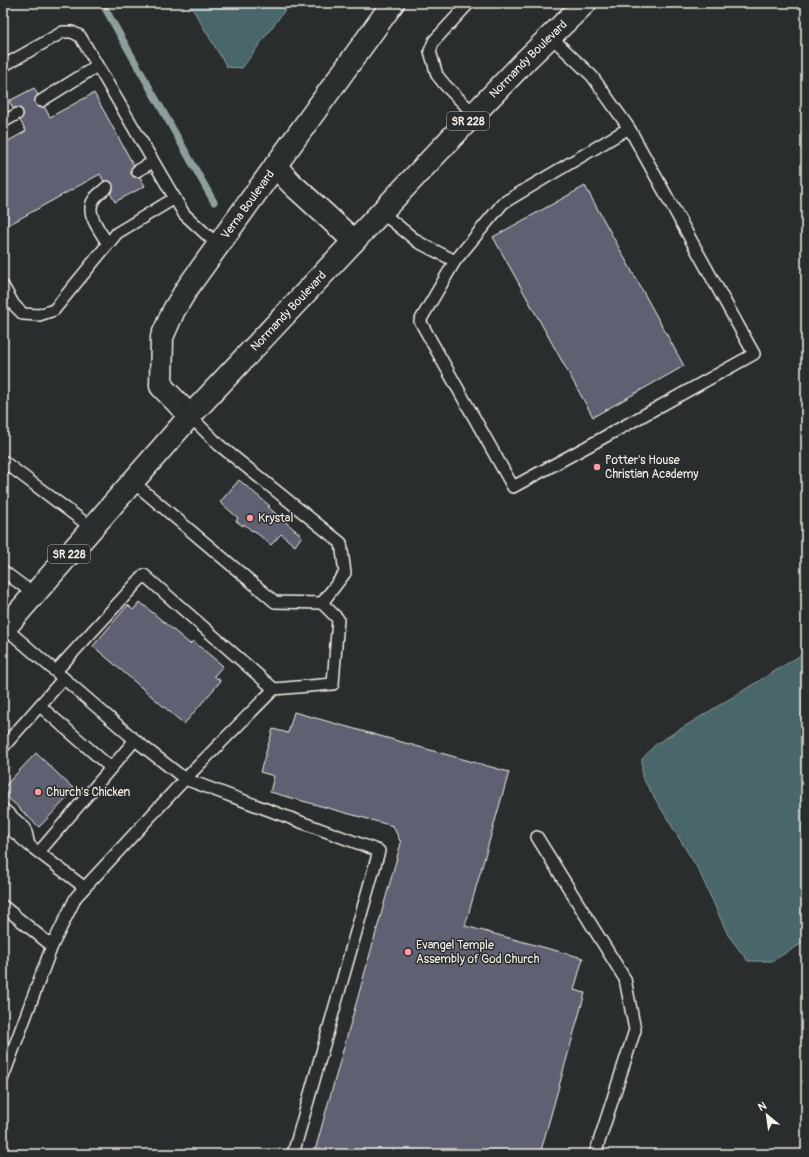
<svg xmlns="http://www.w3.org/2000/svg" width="809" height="1157" font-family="Pangolin,sans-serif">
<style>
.water{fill:#48666b;stroke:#8d9e9d}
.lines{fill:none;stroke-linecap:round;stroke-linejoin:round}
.stream{stroke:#8d9e9d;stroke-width:7}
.building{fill:#606173;stroke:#f4f1e8}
.service-casing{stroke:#f4f1e8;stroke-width:14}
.tertiary-casing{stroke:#f4f1e8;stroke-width:25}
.primary-casing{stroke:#f4f1e8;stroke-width:25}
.service{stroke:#2a2d2e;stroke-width:11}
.tertiary{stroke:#2a2d2e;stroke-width:22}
.primary{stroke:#2a2d2e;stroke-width:22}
.poi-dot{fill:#ff9aa2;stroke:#2a2d2e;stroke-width:1.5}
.labels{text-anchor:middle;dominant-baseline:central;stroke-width:3;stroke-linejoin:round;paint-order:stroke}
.shield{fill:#2a2d2e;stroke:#b7b6b0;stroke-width:1}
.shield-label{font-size:11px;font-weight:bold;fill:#f4f1e8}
.street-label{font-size:12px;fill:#f4f1e8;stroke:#2a2d2e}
.poi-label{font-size:12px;fill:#f4f1e8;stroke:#2a2d2e;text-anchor:start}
</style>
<rect width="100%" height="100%" fill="#2a2d2e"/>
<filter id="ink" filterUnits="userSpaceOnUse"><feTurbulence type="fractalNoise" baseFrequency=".025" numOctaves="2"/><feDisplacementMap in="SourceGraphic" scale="8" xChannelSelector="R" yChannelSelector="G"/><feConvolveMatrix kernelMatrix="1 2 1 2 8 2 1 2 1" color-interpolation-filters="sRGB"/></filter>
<g filter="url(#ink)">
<!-- water -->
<g class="water">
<path d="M189,3H290L242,68L227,67Z"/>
<path d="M806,652V941L772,961H748L728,935L699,871L642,777V759L656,744Z"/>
</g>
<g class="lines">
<!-- stream -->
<path class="stream" d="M102,3L214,202"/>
</g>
<!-- building -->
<g class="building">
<path d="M34,88L50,117L94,93L145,186L115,202L100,174L3,228V144L26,131L9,101Z"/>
<path d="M585,186L684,366L593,417L493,237Z"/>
<path d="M239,480L270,506L268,507L302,536L295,546L281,534L271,545L253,530L252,531L244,524L243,526L236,521L238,518L220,502Z"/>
<path d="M140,602L190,644L193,641L223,666L214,676L220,680L219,683L184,724L93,646L128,605L133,610Z"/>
<path d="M294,712L509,772L465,926L583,958L574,990L585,993L540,1154H314L401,843L393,826L270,792L274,776L260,772L273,729L288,733Z"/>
<path d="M36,753L75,790L39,827L3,793V788Z"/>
</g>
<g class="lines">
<defs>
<g id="service">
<path d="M469,3L434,41L430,51L437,75L445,85L474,114"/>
<path d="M550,36L592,76L629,128L503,203L455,261L420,321L513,487L590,445L754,354L629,128"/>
<path d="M3,66L63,32H72L80,36L184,214L218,245"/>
<path d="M41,101L97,66"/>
<path d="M3,122L17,114"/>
<path d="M137,171L153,162"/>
<path d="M107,187C103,191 98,194 95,198C83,212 101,232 108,244"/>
<path d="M381,212L418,242L455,261"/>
<path d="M3,286L14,305L23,314L39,315L54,310L117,233L175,198"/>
<path d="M3,461L92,528"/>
<path d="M133,482L275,602L322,603"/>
<path d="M3,571L34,594"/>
<path d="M3,626L135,740L185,779L379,851L293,1154"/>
<path d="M56,671L144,575L274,689"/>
<path d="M40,706L111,768"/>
<path d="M3,747L64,678"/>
<path d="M3,809L25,828L29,845"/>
<path d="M3,823L29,845L84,887"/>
<path d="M537,837L625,979L635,1030L595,1154"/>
<path d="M39,852L135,740"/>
<path d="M3,906L52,946"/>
<path d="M3,1077L52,946L76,897L185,779L274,689L333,684L338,619L322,603L345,573L341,543L219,445L190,416"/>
</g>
<g id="tertiary">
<path d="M275,166L292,184L354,241"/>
<path id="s1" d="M190,416L161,386L162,337L174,310L188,287L393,3"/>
</g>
<g id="primary">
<path id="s2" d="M3,630L190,416L354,241L474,114L527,59L585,3"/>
</g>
</defs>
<!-- service casing -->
<use href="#service" class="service-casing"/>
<!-- tertiary casing -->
<use href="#tertiary" class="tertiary-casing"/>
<!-- primary casing -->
<use href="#primary" class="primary-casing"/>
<!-- service -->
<use href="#service" class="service"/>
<!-- tertiary -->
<use href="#tertiary" class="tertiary"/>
<!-- primary -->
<use href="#primary" class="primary"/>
</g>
</g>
<!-- markers -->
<g class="poi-dot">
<circle cx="597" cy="467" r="4"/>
<circle cx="250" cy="518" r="4"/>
<circle cx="38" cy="792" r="4"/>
<circle cx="408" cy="952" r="4"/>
</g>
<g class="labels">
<!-- shield labels -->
<g class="shield">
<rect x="447" y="112" width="42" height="18" rx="3"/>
<rect x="48" y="545" width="42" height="18" rx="3"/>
</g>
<g class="shield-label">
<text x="468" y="121">SR 228</text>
<text x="69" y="554">SR 228</text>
</g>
<!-- street labels -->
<g class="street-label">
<text stroke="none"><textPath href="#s2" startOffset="776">Normandy Boulevard</textPath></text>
<text stroke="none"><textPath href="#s1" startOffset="249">Verna Boulevard</textPath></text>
<text stroke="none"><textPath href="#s2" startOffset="428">Normandy Boulevard</textPath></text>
</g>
<!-- poi labels -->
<g class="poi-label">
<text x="605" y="460">Potter's House<tspan x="605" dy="14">Christian Academy</tspan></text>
<text x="258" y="518">Krystal</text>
<text x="46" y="792">Church's Chicken</text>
<text x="416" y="945">Evangel Temple<tspan x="416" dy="14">Assembly of God Church</tspan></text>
</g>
</g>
<!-- margin -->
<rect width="809" height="1157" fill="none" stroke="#2a2d2e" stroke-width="16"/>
<rect x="8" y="8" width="793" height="1141" fill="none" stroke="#f4f1e8" stroke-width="1.5" filter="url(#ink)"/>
<!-- north arrow -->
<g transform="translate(767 1115) rotate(331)" stroke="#2a2d2e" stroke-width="3" paint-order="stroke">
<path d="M0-3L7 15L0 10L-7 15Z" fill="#f4f1e8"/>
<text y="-6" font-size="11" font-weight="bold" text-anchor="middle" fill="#f4f1e8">N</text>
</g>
</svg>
